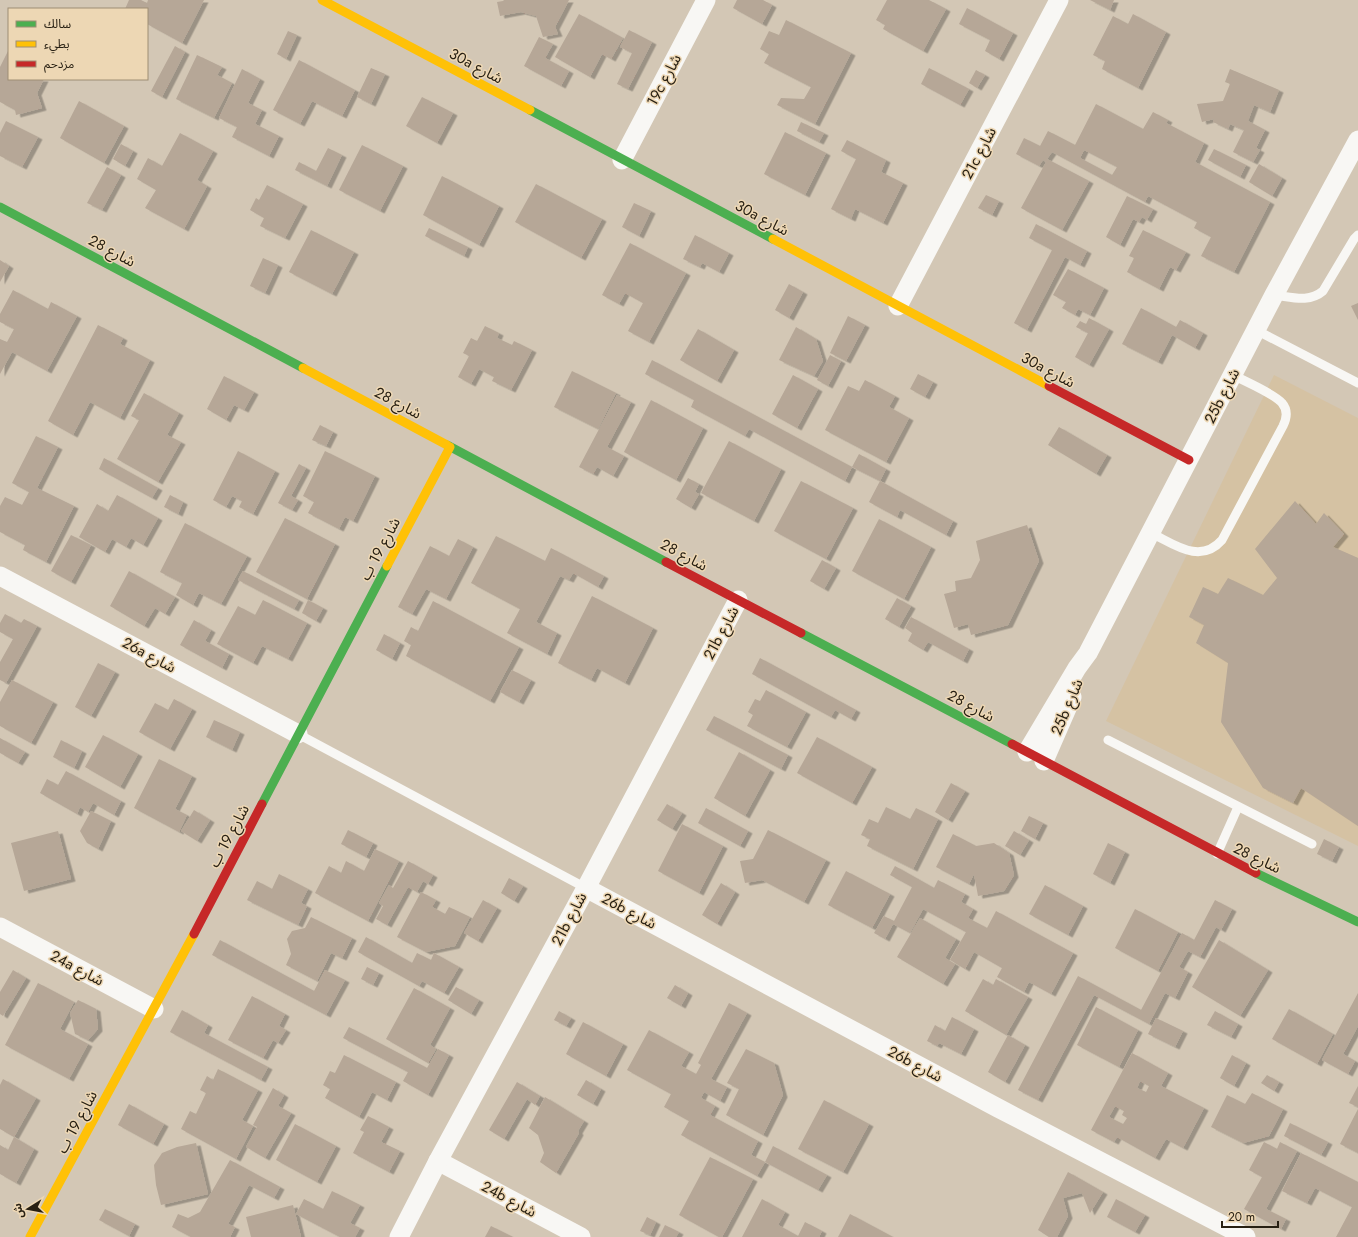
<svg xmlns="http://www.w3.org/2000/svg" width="1358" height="1237" font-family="Jost,'Noto Sans Arabic',sans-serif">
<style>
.built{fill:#d5c2a3}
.building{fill:#b6a797;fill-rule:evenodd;filter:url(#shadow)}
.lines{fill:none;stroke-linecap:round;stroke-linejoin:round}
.lane{stroke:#f8f7f4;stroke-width:9}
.street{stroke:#f8f7f4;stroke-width:19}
.fast{stroke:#4caf50;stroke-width:9}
.slow{stroke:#ffc107;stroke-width:9}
.jam{stroke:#c62828;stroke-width:9}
.labels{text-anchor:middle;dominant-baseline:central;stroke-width:3;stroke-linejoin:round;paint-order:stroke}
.street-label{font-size:15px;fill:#282013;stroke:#edd7b4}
</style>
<defs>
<filter id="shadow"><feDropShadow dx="4.5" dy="2.5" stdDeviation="0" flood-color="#0004"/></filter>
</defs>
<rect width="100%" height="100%" fill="#d3c7b5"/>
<!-- built -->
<path class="built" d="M1274,375L1358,418V846L1106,721Z"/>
<!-- building -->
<g class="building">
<path d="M129,0H141L147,3L148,0H204L182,43L147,24V9H125Z"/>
<path d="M504,0H569L555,27L558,34L543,37L536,16L521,12L500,16L497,2L503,1Z"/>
<path d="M737,0H763L772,5L762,24L733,8Z"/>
<path d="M887,0H929L946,9L923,51L883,29L885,25L876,20Z"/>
<path d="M1090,0H1114L1110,10Z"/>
<path d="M967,8L1013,33L999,59L985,51L990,40L959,24Z"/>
<path d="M579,14L623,38L611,59L602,54L590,77L555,57Z"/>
<path d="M1133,14L1166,32L1138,88L1102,69L1105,61L1093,55L1113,16L1128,24Z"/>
<path d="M786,20L851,53L815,124L777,105L781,98L804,99L811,87L764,63L769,54L760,49L769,31L779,35Z"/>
<path d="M629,30L652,42L628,89L617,84L632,53L620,47Z"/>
<path d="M288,31L297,35L286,59L277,54Z"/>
<path d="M539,37L553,44L545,58L569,71L561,86L524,66Z"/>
<path d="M175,46L185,52L162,97L151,91Z"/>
<path d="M9,49V79H44L37,93L42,108L16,115L15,110L0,102V67Z"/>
<path d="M197,55L222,67L217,75L232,83L214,118L176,99Z"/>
<path d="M299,60L355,90L342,116L312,101L300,124L273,110Z"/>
<path d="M371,68L385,74L371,104L357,97Z"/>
<path d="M929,68L969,89L960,105L921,84Z"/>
<path d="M242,69L260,79L248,103L262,110L255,124L279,136L269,156L232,137L237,127L219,118Z"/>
<path d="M1230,69L1279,90L1270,112L1254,105L1248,121L1265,130L1256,148L1260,150L1253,162L1233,152L1244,130L1230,124L1228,129L1213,122L1214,119L1202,122L1197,104L1223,101L1230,84L1225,82Z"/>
<path d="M976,70L985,75L977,88L969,83Z"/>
<path d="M422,97L453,113L437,143L406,126Z"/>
<path d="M79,101L124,126L104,163L60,138Z"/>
<path d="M1096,104L1143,129L1153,112L1168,120L1166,123L1204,143L1195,162L1270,202L1234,272L1201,256L1211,237L1194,228L1197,222L1148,196L1145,202L1052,152L1047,159L1089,181L1062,230L1021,208L1046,162L1043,160L1039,166L1016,154L1024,138L1040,146L1048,131L1075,145ZM1084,150L1117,167L1112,175L1080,158Z"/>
<path d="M6,121L38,137L22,167L0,156V133Z"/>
<path d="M801,122L824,133L819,142L797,131Z"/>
<path d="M785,132L826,153L805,195L764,174Z"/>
<path d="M180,133L213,151L197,180L207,186L184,229L145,208L156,190L137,179L148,158L162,166Z"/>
<path d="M847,140L886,160L881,172L903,183L883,223L855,209L851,219L831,209L856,159L841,151Z"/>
<path d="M121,144L133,151L125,166L113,159Z"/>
<path d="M362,145L403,166L380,211L339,190Z"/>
<path d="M328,148L342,155L327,186L295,170L299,162L316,171Z"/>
<path d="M1214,149L1246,165L1240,177L1208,160Z"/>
<path d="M1259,164L1282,178L1272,196L1249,182Z"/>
<path d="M107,167L121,175L102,210L87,203Z"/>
<path d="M442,176L499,206L479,245L423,215Z"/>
<path d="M536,184L602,219L581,258L515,222Z"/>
<path d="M267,185L303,204L285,238L260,226L264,218L250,210L256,198L259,200Z"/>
<path d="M986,195L999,201L992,215L978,208Z"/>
<path d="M1127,196L1153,209L1147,220L1142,217L1139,222L1133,219L1120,245L1106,237Z"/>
<path d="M634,203L651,211L639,236L622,227Z"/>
<path d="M1036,224L1087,251L1080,265L1065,257L1027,330L1014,323L1052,250L1029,238Z"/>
<path d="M429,228L468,247L464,256L425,236Z"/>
<path d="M311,230L354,252L332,294L289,272Z"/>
<path d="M1143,230L1186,252L1176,270L1170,267L1159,289L1127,272L1134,258L1129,256Z"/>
<path d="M695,235L729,253L719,272L702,263L700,267L683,259Z"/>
<path d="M630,243L686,273L649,342L628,331L643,303L625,293L619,304L602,295Z"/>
<path d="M263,258L278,265L265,293L250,286Z"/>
<path d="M0,260L9,266L0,282Z"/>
<path d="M1068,269L1104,288L1090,315L1078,309L1075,315L1062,308L1066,302L1053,295Z"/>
<path d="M789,284L803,292L789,318L775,310Z"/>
<path d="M13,290L48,309L51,302L77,316L47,371L12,352L0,374V339L7,342L14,329L0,322V314Z"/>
<path d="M1358,303V320L1351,306Z"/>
<path d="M1141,308L1176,327L1180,320L1203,333L1195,348L1172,335L1158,362L1122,344Z"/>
<path d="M848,316L865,325L846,361L830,353Z"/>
<path d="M1089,318L1109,329L1089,365L1075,357L1088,333L1076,327L1080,321L1086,324Z"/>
<path d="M98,325L123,338L120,344L150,360L120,418L90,402L73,435L48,421Z"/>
<path d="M485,326L499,333L497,338L512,345L514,341L532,350L511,390L492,381L494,377L479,369L471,384L458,377L469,356L463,353L471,338L477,341Z"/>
<path d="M796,327L816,339L823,361L814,376L779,360Z"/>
<path d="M698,329L734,350L717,381L680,360Z"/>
<path d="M830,355L841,361L828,386L817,380Z"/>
<path d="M652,360L852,467L859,454L886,469L880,481L852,467L845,481L749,429L745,436L691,407L694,400L645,374Z"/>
<path d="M572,371L616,393L598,429L554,407Z"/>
<path d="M918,374L933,382L925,397L910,389Z"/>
<path d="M793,375L818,389L797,428L772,414Z"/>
<path d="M224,376L254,392L244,410L234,405L226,420L207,409Z"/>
<path d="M865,380L895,396L889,407L909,418L886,462L825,430L848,386L859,391Z"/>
<path d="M144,393L179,413L167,435L181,442L158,482L117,459L139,420L131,416Z"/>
<path d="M617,395L631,402L607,447L624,456L613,476L597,467L593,474L579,467Z"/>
<path d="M651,400L703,428L676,480L624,452Z"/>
<path d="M320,425L333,432L326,446L312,440Z"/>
<path d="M1059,427L1107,455L1096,474L1048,445Z"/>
<path d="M36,436L58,447L37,488L74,506L46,562L23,550L25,545L0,532V506L5,497L22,505L29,492L12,483Z"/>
<path d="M729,441L781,469L754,521L701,493Z"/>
<path d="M238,451L275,471L253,514L239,507L242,501L232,496L226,507L213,500Z"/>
<path d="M325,451L375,476L353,521L345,517L339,529L308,513L314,502L303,496Z"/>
<path d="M104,458L158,488L152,498L99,469Z"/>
<path d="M299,464L306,468L291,496L298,500L292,510L278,503Z"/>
<path d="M688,478L699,484L695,492L699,494L691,508L676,499Z"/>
<path d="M801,481L853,508L826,559L774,531Z"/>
<path d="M880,481L953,521L946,535L900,510L897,517L869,502Z"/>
<path d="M117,495L158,518L143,545L131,538L126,547L112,539L105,552L79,537L97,504L108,511Z"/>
<path d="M170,495L183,502L178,514L164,507Z"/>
<path d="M1295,501L1316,524L1324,513L1344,534L1333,547L1358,558V826L1301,788L1293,803L1263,788L1221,722L1228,663L1196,643L1204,625L1189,617L1203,587L1218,594L1228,578L1263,595L1277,578L1255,549Z"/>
<path d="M285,518L335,544L307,599L256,572Z"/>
<path d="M879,519L931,547L904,599L852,571Z"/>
<path d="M185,523L247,556L221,604L199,593L193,605L176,595L182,583L160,572Z"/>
<path d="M1027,525L1039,561L1008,625L971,635L968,624L954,628L944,594L956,591L955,581L971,578L980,560L976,541Z"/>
<path d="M71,535L91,545L71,582L51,571Z"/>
<path d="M496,536L545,561L551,548L604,576L598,587L573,573L569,580L560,576L536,622L557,633L547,654L507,633L520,609L471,583Z"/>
<path d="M458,539L473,547L446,599L426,589L412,614L398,607L430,546L449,556Z"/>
<path d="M822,560L836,568L824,589L810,581Z"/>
<path d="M129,571L175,597L165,614L155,608L144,626L110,606Z"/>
<path d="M243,571L299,600L294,609L238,580Z"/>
<path d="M592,596L653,628L625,683L597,668L591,680L558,663Z"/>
<path d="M897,598L911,606L899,627L885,619Z"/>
<path d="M263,600L307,623L288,659L262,646L253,663L217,644L238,606L255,615Z"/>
<path d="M308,600L323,608L316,621L302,613Z"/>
<path d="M433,601L519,647L490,701L406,656L411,645L404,641L411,627L418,631Z"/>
<path d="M5,614L21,623L24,619L37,626L6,683L0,680V662L13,639L0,632V623Z"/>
<path d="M911,617L969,649L963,661L928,642L923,650L908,641L912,633L905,628Z"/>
<path d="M194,620L211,630L205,641L229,654L222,668L180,645Z"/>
<path d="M384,634L400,643L392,659L376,650Z"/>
<path d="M760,658L856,710L851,719L835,710L831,717L752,674Z"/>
<path d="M98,663L115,672L91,716L75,707Z"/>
<path d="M512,670L531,680L519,702L500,692Z"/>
<path d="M12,680L53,702L31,743L0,726V702Z"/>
<path d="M766,690L806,712L787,747L747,726L753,715L748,712L755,699L760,701Z"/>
<path d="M174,699L192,709L170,749L139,732L155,703L168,710Z"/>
<path d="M714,716L788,755L781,769L706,730Z"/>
<path d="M214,720L240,732L232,750L206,737Z"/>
<path d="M103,735L138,754L120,787L85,767Z"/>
<path d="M817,737L872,767L852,803L797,773Z"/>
<path d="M0,738L25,752L18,763L0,753Z"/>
<path d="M61,740L82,751L74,768L53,757Z"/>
<path d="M739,752L770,770L745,816L714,798Z"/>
<path d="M159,759L192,776L175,809L187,815L179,832L134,808Z"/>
<path d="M66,771L121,801L114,815L93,803L88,812L80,807L77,814L40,793L47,779L58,785Z"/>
<path d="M951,783L965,791L948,820L935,812Z"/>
<path d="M667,804L682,813L672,829L657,820Z"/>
<path d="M886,807L910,819L916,808L938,819L913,869L867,846L870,839L861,835L869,819L878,823Z"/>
<path d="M706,808L748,831L740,846L698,823Z"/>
<path d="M194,810L210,820L197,841L181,831Z"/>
<path d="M91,811L111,821L98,849L87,843L80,831Z"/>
<path d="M1029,816L1043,823L1035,839L1021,831Z"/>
<path d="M682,824L723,846L699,893L658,871Z"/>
<path d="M348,830L373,843L366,857L341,844Z"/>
<path d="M768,830L826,860L804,902L762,880L745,883L740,861L753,859Z"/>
<path d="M58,831L71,879L24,891L11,843Z"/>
<path d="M1014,831L1029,840L1020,855L1005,846Z"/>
<path d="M953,834L976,846L994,843L1009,853L1014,875L1004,891L978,896L974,874L969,884L936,867Z"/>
<path d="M1324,839L1339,847L1332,861L1317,854Z"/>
<path d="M1108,843L1125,852L1110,883L1093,874Z"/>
<path d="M375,849L399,861L368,921L315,893L329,866L341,873L346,861L364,871Z"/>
<path d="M408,861L433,875L428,884L423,881L417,892L408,887L387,925L376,919L383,906L379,903L389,885L393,888Z"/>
<path d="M895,866L934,888L938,880L965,894L961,902L973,909L968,918L987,928L996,911L1073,953L1051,994L1029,982L1024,992L997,977L1002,968L974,952L965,969L950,960L966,932L923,909L910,933L893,924L885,939L874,933L884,916L894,921L912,887L890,875Z"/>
<path d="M846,871L890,894L872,928L828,905Z"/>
<path d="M279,874L308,889L301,903L307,906L298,925L247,900L257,881L272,889Z"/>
<path d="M509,878L523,886L514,901L501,893Z"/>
<path d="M721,883L735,892L717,924L702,915Z"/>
<path d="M1045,885L1083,906L1068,935L1029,914Z"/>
<path d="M421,892L436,900L432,907L445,914L449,907L470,917L455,946L426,952L397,937Z"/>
<path d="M483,900L497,908L478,941L464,933Z"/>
<path d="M1215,900L1232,909L1221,930L1216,927L1200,957L1188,951L1179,967L1188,972L1175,998L1165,993L1149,1024L1094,995L1038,1100L1018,1090L1078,976L1141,1010L1182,933L1194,940Z"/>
<path d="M1135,909L1178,932L1158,971L1115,948Z"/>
<path d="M311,917L352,938L342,958L331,953L317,981L286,965L291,954L287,939L292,931L305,928Z"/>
<path d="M920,918L956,939L945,958L955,964L943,984L897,957Z"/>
<path d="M366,937L412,963L417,953L431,960L434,953L459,967L444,993L422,981L419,986L358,952Z"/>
<path d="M220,940L314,991L325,970L345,980L326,1015L212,955Z"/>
<path d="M1219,940L1268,970L1240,1016L1192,987Z"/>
<path d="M367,967L379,973L373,985L361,979Z"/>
<path d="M13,970L26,978L3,1016L0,1014V992Z"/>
<path d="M983,979L993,985L996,979L1028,997L1006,1035L965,1011Z"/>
<path d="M38,983L74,1002L60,1029L88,1044L69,1079L5,1045Z"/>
<path d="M675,985L688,993L681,1006L667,998Z"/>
<path d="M456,987L479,1000L471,1014L448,1000Z"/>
<path d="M414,988L450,1008L430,1045L436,1049L428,1063L386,1039Z"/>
<path d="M1358,993V1026L1343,1054L1355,1061L1348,1074L1322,1060Z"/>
<path d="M252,996L285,1014L279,1026L286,1030L278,1043L273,1040L263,1058L228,1040Z"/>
<path d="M78,1000L96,1009L98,1029L88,1040L75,1034L70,1013Z"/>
<path d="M729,1003L747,1013L711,1079L727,1087L720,1101L704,1092L701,1098L715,1106L710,1115L758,1141L751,1155L765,1162L773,1146L827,1175L818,1190L765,1162L757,1176L681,1135L689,1121L664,1107L671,1094L627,1070L649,1030L689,1052L681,1066L696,1074L701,1065L698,1063Z"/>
<path d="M1096,1007L1138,1030L1119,1067L1077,1045Z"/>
<path d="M1289,1009L1333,1034L1317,1064L1272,1039Z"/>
<path d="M182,1010L208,1025L204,1033L268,1067L261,1080L170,1032Z"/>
<path d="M559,1011L571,1018L566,1026L554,1020Z"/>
<path d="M1215,1011L1238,1024L1231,1037L1207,1025Z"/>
<path d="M952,1017L974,1029L961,1054L939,1043L937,1046L927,1041L935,1025L945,1031Z"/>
<path d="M1156,1018L1183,1031L1175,1047L1148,1034Z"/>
<path d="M583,1022L623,1044L606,1076L566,1054Z"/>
<path d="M349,1027L427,1068L438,1049L449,1055L428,1095L403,1081L408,1072L343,1038Z"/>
<path d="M1008,1035L1025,1045L1005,1082L988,1072Z"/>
<path d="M746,1049L774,1063L783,1095L763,1135L726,1115L739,1089L727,1083Z"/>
<path d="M1132,1053L1168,1073L1161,1086L1204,1108L1183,1148L1166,1139L1155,1158L1117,1137L1114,1142L1091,1130ZM1140,1081L1149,1086L1146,1092L1137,1088ZM1115,1106L1124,1111L1122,1115L1127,1118L1123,1124L1109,1117Z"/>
<path d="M344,1055L396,1082L387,1100L372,1092L359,1117L325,1098L330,1089L323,1085L330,1071L335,1073Z"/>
<path d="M1232,1055L1246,1063L1234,1086L1220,1078Z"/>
<path d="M218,1069L258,1090L242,1120L253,1126L236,1159L181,1129L190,1111L196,1114L206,1093L200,1090L207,1076L213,1080Z"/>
<path d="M1267,1075L1279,1082L1274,1091L1261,1083Z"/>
<path d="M3,1079L36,1098L14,1137L0,1129V1085Z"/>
<path d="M586,1080L601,1089L593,1104L577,1095Z"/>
<path d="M517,1082L540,1096L535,1105L527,1099L504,1139L489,1130Z"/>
<path d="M1358,1086V1107L1349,1103Z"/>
<path d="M273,1088L284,1095L278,1106L291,1113L265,1158L246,1147L257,1127L253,1125Z"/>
<path d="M1252,1093L1283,1109L1269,1136L1243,1143L1211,1127L1227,1095L1245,1104Z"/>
<path d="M545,1097L584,1121L578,1131L579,1133L556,1173L540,1162L544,1153L538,1135L529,1128Z"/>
<path d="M824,1100L869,1124L843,1172L798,1149Z"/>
<path d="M129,1104L164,1124L153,1144L118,1125Z"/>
<path d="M1358,1109V1153L1340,1144Z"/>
<path d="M368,1116L389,1127L381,1142L400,1151L389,1172L353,1153L364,1132L360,1130Z"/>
<path d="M1290,1123L1328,1142L1321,1155L1284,1136Z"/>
<path d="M295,1124L336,1146L317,1182L276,1160Z"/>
<path d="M14,1137L34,1149L16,1183L0,1174V1145L8,1150Z"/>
<path d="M1264,1142L1277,1149L1280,1142L1297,1151L1266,1209L1286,1219L1281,1229L1244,1209L1262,1177L1249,1170Z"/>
<path d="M196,1143L208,1194L161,1205L156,1185L154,1165L162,1153L177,1147Z"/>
<path d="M1301,1153L1358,1182V1237H1336L1352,1207L1315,1188L1307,1203L1282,1191Z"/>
<path d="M710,1157L753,1179L722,1237H719L679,1215Z"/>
<path d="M230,1160L280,1187L274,1198L249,1185L228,1224L235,1227L230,1237H191L172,1227L178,1214L188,1218L200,1212Z"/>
<path d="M1068,1172L1103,1192L1090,1213L1082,1193L1063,1198L1068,1216L1057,1237H1049L1038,1230Z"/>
<path d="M332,1191L360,1205L350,1223L360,1228L355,1237H340L296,1214L304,1199L323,1209Z"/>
<path d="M762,1199L785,1212L778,1225L798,1236L805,1222L822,1231L819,1237H742Z"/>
<path d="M1116,1199L1145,1215L1135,1232L1107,1217Z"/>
<path d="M293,1205L301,1237H251L246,1217Z"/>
<path d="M105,1209L135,1224L129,1236L99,1220Z"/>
<path d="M850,1214L893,1237H838Z"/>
<path d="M647,1217L656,1222L650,1235L640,1231Z"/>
<path d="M665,1225L679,1232L676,1237H659Z"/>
<path d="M491,1226L513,1237H485Z"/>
</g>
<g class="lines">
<!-- lane -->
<g class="lane">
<path d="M1274,295C1292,297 1309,303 1323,291L1354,239L1358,235"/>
<path d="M1256,330L1358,383"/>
<path d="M1151,533C1174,544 1200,565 1222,540L1283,426C1287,418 1288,410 1282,403C1275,394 1244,381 1233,375"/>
<path d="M298,734L586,888"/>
<path d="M1108,740L1312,844"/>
<path d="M1217,854L1238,807"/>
</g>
<!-- street -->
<g class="street">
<path d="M622,160L706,0"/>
<path d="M898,306L1059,0"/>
<path d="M0,576L298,734"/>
<path d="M1027,752L1077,668L1088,653L1274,295L1358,140"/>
<path d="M1044,761L1072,697"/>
<path d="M586,888L998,1108L1246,1237"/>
<path d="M0,927L154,1009"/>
<path d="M438,1161L581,1237"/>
<path d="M399,1237L438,1161L586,888L738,600"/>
</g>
<!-- fast -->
<g class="fast">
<path d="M530,110L773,239"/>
<path d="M0,207L303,368"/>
<path d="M447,445L666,562"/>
<path d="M801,633L1012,744"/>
<path d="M262,804L387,566"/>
<path d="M1256,873L1358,922"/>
</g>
<!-- slow -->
<g class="slow">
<path d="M322,0L530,110"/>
<path d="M773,239L1049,386"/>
<path d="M303,368L447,445"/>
<path d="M387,566L450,447"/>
<path d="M30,1237L194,934"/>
</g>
<!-- jam -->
<g class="jam">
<path d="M1049,386L1189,460"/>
<path d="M666,562L801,633"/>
<path d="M1012,744L1256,873"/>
<path d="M194,934L262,804"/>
</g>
</g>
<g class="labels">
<!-- street labels -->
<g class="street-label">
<text transform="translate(476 66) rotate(28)">30a شارع</text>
<text transform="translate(664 80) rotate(-62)">19c شارع</text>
<text transform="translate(979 153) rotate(-62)">21c شارع</text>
<text transform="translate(762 218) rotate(28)">30a شارع</text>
<text transform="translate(112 251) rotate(28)">شارع 28</text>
<text transform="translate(1048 370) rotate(28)">30a شارع</text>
<text transform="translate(1222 396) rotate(-63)">25b شارع</text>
<text transform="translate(398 403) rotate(28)">شارع 28</text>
<text transform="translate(380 549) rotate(-62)">شارع 19 ب</text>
<text transform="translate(684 555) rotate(28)">شارع 28</text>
<text transform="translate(721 633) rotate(-62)">21b شارع</text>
<text transform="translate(149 655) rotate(28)">26a شارع</text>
<text transform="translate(971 706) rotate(28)">شارع 28</text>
<text transform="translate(1067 707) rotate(-67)">25b شارع</text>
<text transform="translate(229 836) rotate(-62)">شارع 19 ب</text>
<text transform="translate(1257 858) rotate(26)">شارع 28</text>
<text transform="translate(629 911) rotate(28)">26b شارع</text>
<text transform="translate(569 919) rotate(-62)">21b شارع</text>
<text transform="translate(77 968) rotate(28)">24a شارع</text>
<text transform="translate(915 1064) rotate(28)">26b شارع</text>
<text transform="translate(77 1122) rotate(-62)">شارع 19 ب</text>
<text transform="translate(509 1199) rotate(28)">24b شارع</text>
</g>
</g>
<!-- legend -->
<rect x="8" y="8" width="140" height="72" fill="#edd7b4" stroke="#9e8e74"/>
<rect x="16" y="21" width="20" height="6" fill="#4caf50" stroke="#9e8e74"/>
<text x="44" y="28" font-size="12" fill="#282013">سالك</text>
<rect x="16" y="41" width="20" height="6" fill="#ffc107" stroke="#9e8e74"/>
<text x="44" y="48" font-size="12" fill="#282013">بطيء</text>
<rect x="16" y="61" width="20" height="6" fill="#c62828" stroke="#9e8e74"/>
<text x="44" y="68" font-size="12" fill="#282013">مزدحم</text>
<!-- north arrow -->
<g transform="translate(28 1209) rotate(259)" stroke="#edd7b4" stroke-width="3" paint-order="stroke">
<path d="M0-3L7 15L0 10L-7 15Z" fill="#282013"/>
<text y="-6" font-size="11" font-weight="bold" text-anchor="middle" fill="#282013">ش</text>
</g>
<!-- scale -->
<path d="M1222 1221v6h56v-6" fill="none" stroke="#282013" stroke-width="2"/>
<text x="1228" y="1221" font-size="12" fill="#282013" stroke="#edd7b4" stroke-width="3" paint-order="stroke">20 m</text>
</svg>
